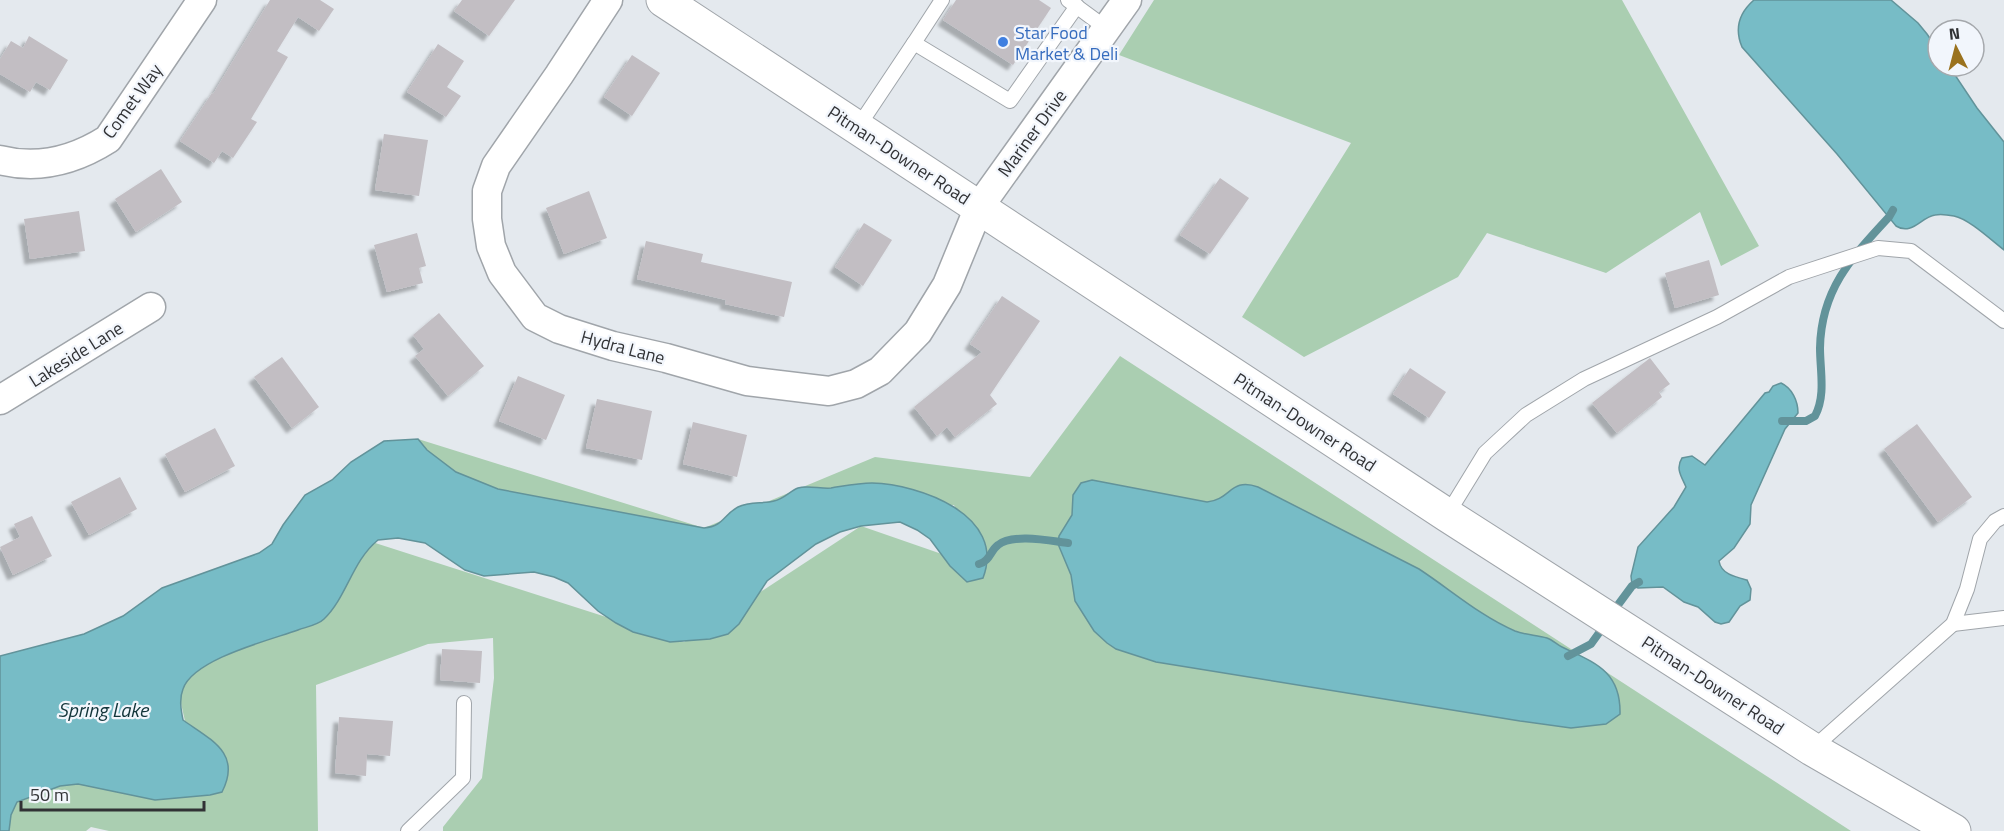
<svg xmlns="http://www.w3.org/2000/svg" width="2004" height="831" font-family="'Titillium Web',sans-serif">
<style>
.green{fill:#aaceb1}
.water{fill:#77bcc6;stroke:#62939a;stroke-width:1.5}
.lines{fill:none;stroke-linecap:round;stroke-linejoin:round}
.stream{stroke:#62939a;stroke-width:8}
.building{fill:#c2bec3;filter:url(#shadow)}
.service-casing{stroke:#a0a5aa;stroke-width:16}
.minor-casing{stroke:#a0a5aa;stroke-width:31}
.tertiary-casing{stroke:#a0a5aa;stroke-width:35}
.service{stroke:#fff;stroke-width:14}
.minor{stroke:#fff;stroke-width:28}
.tertiary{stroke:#fff;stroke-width:33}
.shop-dot{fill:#3f7fe0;stroke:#f2f6fc;stroke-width:2}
.labels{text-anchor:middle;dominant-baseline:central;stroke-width:4.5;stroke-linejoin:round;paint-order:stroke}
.shop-label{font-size:18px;fill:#366cbe;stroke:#f2f6fc;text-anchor:start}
.street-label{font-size:18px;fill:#313235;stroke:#f2f6fc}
.water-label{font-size:20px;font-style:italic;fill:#12353a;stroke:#f2f6fc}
</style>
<defs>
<filter id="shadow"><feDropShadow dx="-5.5" dy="5.5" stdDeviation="1.5" flood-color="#0004"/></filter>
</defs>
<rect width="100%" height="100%" fill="#e4e9ee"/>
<!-- green -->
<g class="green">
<path d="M1154,0H1622L1759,246L1721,266L1700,212L1606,273L1487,233L1458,277L1304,357L1242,317L1351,143L1119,55Z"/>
<path d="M1120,356L1851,831H443V827L482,778L494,678L493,638L428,644L316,685L318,831H109L91,827L86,831H0L19,776L200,787L175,677L369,541L684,642L861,526L985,569L954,505L668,561L332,480L418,439L704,528L875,457L1030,477Z"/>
</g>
<!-- water -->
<g class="water">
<path d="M1754,0H1891L1918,23L1927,34L1938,50V66H1949L1977,108L2004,142V250C1991,240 1969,219 1954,216C1949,215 1939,214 1935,215C1921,217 1912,236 1896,226L1837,154L1742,47C1734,28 1739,13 1754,0Z"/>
<path d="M1781,383C1792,388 1798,401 1798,413L1785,429L1751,505L1750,524L1734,548L1719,561C1721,574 1735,577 1747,580L1751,589L1750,600L1740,606L1729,622L1721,624L1715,622L1698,607L1684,602L1663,587L1638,588L1632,585L1631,576L1638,547L1674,507L1686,487C1682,477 1675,469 1682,458L1692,456L1705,465L1765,393L1769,392L1773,386Z"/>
<path d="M418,439L427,450L456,472L498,489L704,528C724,526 723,515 738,507C749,501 763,504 774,501C784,499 790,491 798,488C807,485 821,489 831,488C844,486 858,483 872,483C919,484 1007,515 983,578L967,582L950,566L930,539L917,530L900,522L861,526L840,532L816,544L767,581L739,624L728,634L710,639L670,642L633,632L616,623L598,611L568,583L554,577L534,572L484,576L465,570L425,543L398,538L378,540C352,561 347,597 324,619C318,625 306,627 298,630C270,640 193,659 183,689C179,699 181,710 183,720C211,740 242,753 222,792L210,795L155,800L78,784L60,786L17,802L11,815L9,831H0V656L84,634L123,616L162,588L259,553L272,544L283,525L305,495L332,480L351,462L384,441Z"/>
<path d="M1092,480L1207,502C1231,500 1230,477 1258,487L1419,569C1451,590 1480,616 1515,631C1525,635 1537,635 1547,638C1553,640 1557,645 1562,647C1595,663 1621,671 1620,714L1606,724L1571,728L1520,721L1156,662L1116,649L1107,643L1094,631L1075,601L1071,575L1058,544L1059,536L1072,515L1073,495L1081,483Z"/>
</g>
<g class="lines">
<!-- stream -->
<g class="stream">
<path d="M1782,421H1806L1815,416C1826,395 1820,371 1820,348C1821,290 1851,258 1889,217L1893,210"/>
<path d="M979,564C990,561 990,551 998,545C1013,533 1051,541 1068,543"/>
<path d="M1612,613L1632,586L1639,582"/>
<path d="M1568,656L1591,644L1604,626"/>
</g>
</g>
<!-- building -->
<g class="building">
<path d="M270,0H320L334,9L319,31L298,17L277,51L288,57L251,119L257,122L233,158L222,151L214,163L180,141L212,93L213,94Z"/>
<path d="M462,0H515L489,36L454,11Z"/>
<path d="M956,0H1039L1051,8L1013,65L943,20Z"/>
<path d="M29,36L68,60L50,90L36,82L30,92L0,74V59L11,41L23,48Z"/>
<path d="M438,44L464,61L447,87L461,96L446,117L407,92Z"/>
<path d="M632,55L660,73L632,116L604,97Z"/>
<path d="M384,134L428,140L419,196L375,190Z"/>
<path d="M161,169L182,202L136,232L115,199Z"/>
<path d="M1220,178L1249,198L1210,254L1180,235Z"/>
<path d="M589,191L607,238L564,254L546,208Z"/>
<path d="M79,211L85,251L30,259L24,219Z"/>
<path d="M864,223L892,240L863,286L835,267Z"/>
<path d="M417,233L426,266L419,268L423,283L387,292L374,245Z"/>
<path d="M646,241L703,254L701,262L792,282L784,317L725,304L726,300L637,279Z"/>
<path d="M1709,260L1719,295L1675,308L1665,273Z"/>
<path d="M1002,296L1040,321L990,395L997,404L955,437L947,427L937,436L914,407L982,352L970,344Z"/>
<path d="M439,313L484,366L448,396L415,356L424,349L413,335Z"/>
<path d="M282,357L319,407L292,428L254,377Z"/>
<path d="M1650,358L1670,384L1659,392L1662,397L1617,433L1592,403Z"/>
<path d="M1410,368L1446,392L1429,418L1393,394Z"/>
<path d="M518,376L565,395L546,440L499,421Z"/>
<path d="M597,399L652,411L642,460L586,448Z"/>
<path d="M693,422L747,435L737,477L683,464Z"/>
<path d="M1917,424L1972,497L1938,522L1884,449Z"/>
<path d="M215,428L235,466L185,492L165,454Z"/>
<path d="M120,477L137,509L89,535L71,502Z"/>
<path d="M32,516L52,556L13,575L0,547L20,537L14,524Z"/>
<path d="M442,649L482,651L480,683L440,680Z"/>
<path d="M339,717L393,721L390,756L367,754L366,776L335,773Z"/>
</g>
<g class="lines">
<defs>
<g id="service">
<path d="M1068,0L1106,28"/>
<path d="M914,43L942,0"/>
<path d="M858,127L914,43L1010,101L1077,6"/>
<path d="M1447,515L1485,453L1526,415L1584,379L1717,317L1789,277L1878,248L1911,251L2004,321"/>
<path d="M1953,624L2004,618"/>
<path d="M1812,749L1953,624L1967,589L1980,539L1995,521L2004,516"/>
<path d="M408,831L463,778L464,703"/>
</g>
<g id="minor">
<path d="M608,0L559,75L496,166L487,191V219L491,246L502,273L535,317L559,329L613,346L666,358L747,381L829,391L856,384L880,371L918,332L947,285L979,207L1127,0"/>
<path d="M0,160C39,170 75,160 108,139L202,0"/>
<path d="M0,400L151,307"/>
</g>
<path id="tertiary" d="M663,0L1447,515L1812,749L1954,831"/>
</defs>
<!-- service casing -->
<use href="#service" class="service-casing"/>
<!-- minor casing -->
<use href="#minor" class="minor-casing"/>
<!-- tertiary casing -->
<use href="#tertiary" class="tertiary-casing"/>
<!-- service -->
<use href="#service" class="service"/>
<!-- minor -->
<use href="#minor" class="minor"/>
<!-- tertiary -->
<use href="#tertiary" class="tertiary"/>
</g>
<!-- markers -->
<circle class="shop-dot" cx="1003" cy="42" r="6"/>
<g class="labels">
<!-- shop labels -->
<g class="shop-label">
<text x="1015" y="32">Star Food<tspan x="1015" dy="21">Market &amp; Deli</tspan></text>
</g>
<!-- street labels -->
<g class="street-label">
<text transform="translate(132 101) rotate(-54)">Comet Way</text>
<text transform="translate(1032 133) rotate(-54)">Mariner Drive</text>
<text transform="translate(899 155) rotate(33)">Pitman-Downer Road</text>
<text transform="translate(623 347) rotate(15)">Hydra Lane</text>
<text transform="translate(76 354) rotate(-32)">Lakeside Lane</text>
<text transform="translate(1305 422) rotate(33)">Pitman-Downer Road</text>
<text transform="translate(1713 685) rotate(33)">Pitman-Downer Road</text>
</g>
<!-- water labels -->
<g class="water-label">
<text x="103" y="709">Spring Lake</text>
</g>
</g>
<!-- north arrow -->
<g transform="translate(1956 48) rotate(354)"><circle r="28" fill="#f2f6fc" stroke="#a5a8ac" stroke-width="1.5"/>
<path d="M0-4.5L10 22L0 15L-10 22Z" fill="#9a721e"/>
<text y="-9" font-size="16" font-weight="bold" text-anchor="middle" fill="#313235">N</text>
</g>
<!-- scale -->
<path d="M21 801v9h183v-9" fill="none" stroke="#313235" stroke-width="3"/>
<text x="30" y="801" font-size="18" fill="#313235" stroke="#f2f6fc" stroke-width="4.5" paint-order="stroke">50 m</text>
</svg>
